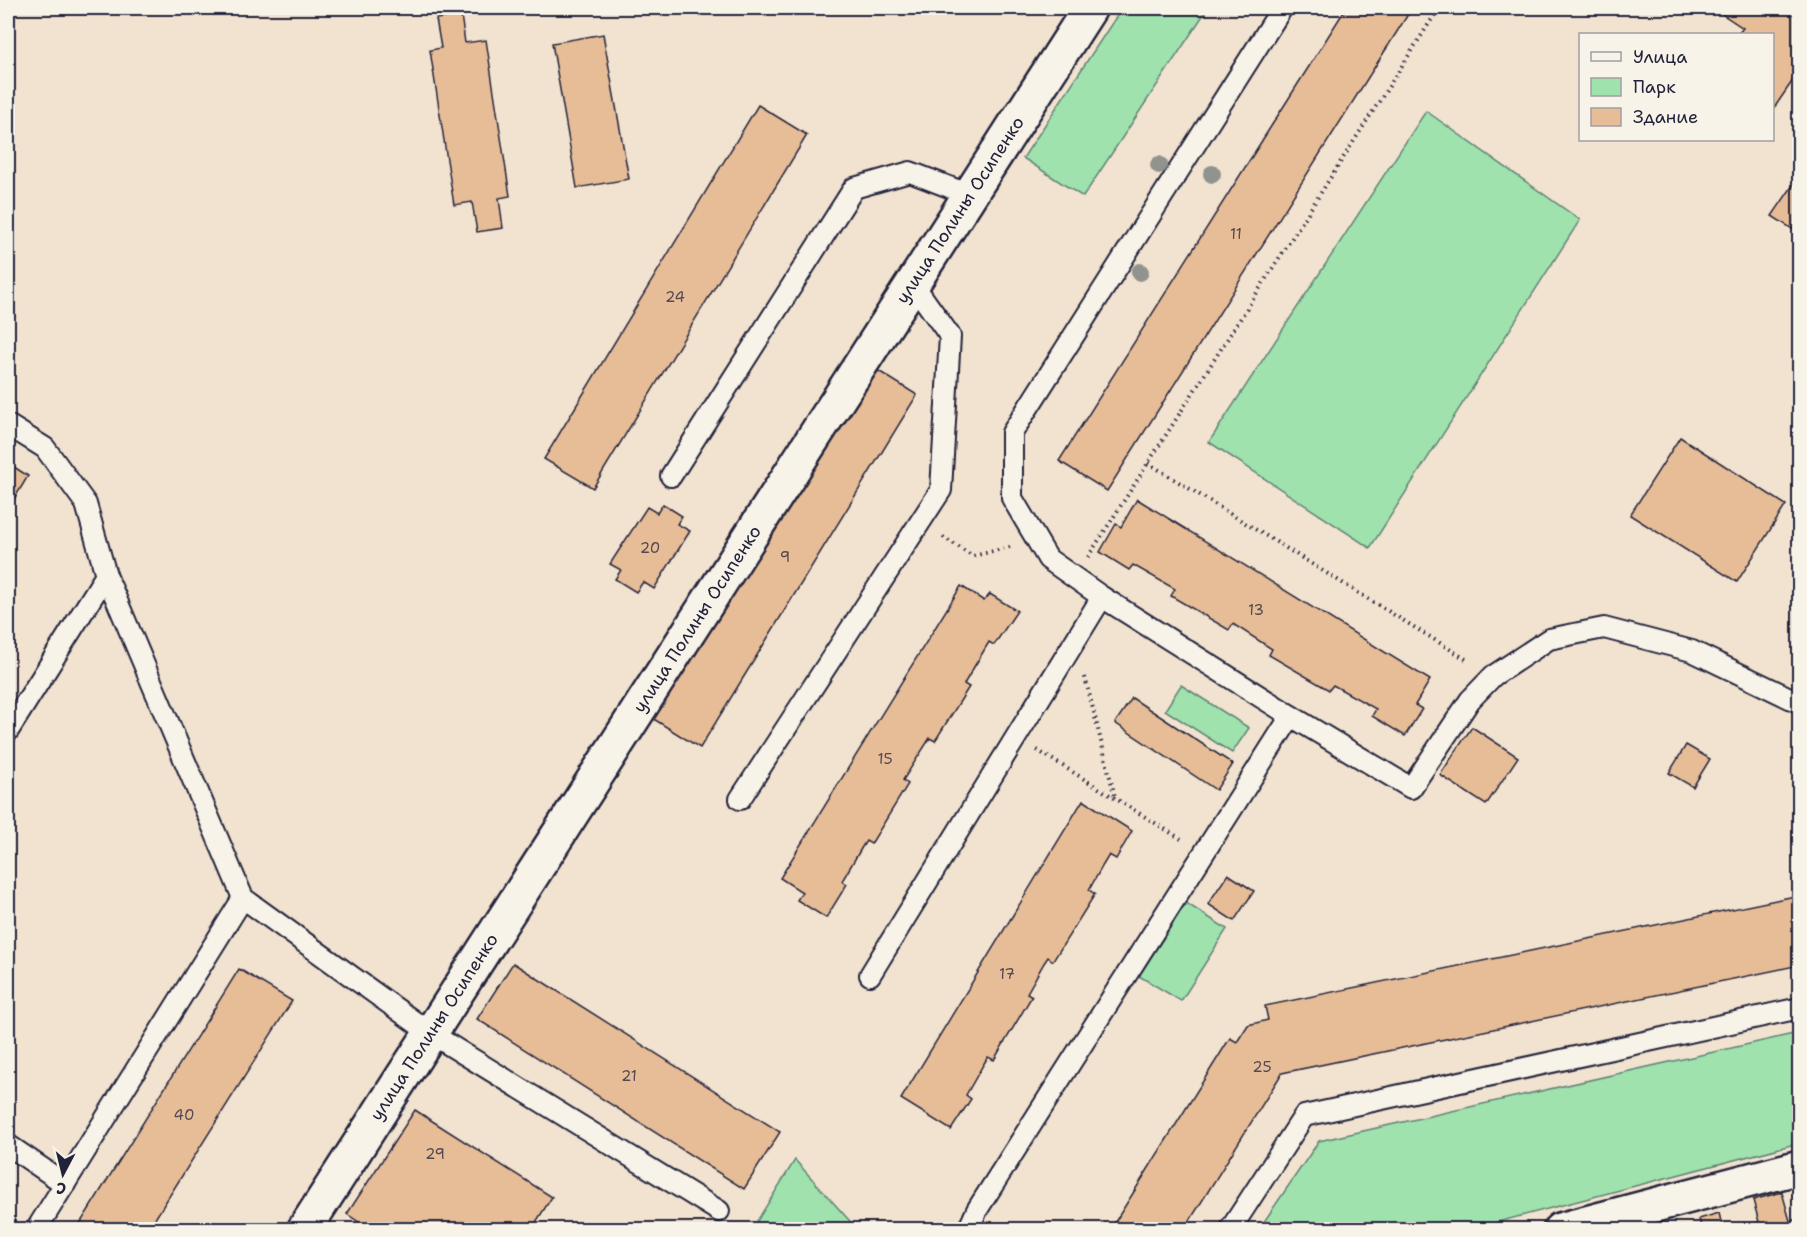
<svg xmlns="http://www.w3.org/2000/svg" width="1807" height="1237" font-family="'Shantell Sans',sans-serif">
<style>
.green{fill:#9fe2ae;stroke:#608274;stroke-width:1.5}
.building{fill:#e7bd97;stroke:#22223b;stroke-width:1.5}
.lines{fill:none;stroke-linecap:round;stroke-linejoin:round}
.lane-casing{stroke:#22223b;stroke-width:24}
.street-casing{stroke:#22223b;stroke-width:38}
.path{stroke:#22223b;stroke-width:4;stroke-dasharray:1.5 4.5;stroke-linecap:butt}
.lane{stroke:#f7f3e8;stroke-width:20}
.street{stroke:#f7f3e8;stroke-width:33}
.tree{fill:#91938e}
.labels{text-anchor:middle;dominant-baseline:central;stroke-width:5;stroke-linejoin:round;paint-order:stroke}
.number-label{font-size:15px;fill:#534952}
.street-label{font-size:18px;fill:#22223b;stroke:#f7f3e8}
</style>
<rect width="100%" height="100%" fill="#f2e3d0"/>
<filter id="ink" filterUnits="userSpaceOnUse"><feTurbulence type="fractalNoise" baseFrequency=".0167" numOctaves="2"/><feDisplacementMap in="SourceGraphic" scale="12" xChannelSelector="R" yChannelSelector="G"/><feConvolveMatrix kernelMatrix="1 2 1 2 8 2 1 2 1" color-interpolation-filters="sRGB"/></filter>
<g filter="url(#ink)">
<!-- green -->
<g class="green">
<path d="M1122,8H1208L1083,197L1023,158Z"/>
<path d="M1426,111L1580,220L1370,548L1209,442Z"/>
<path d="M1181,685L1249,728L1232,753L1165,710Z"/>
<path d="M1186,903L1227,929L1181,1001L1139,976Z"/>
<path d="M1798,1033L1800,1041L1799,1143L1471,1229H1259L1319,1141Z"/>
<path d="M795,1160L857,1229H752Z"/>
</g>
<!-- building -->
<g class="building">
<path d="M1346,8H1412L1107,491L1059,461Z"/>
<path d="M1713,8H1800V70L1772,111V34H1738L1743,28Z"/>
<path d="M461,15L465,43L486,40L510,196L499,198L503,228L477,232L472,202L454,205L430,50L441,48L436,19Z"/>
<path d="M603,34L629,179L577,188L552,43Z"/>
<path d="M758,105L807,135L593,488L544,459Z"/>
<path d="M1800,175V234L1772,216Z"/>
<path d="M869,365L917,395L700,748L652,718Z"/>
<path d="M1680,437L1786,505L1737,582L1630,515Z"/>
<path d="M8,463L28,476L8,509Z"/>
<path d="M1137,499L1430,680L1415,705L1422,709L1405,736L1372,716L1376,709L1333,685L1329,690L1269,655L1272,649L1233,624L1229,630L1171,596L1175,589L1133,565L1129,570L1100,552L1116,524L1121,527Z"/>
<path d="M663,504L682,516L677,524L690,531L654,589L643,582L636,592L615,579L621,570L610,564L647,507L657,513Z"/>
<path d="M961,586L984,601L990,594L1017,611L994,645L989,642L971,672L964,684L969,687L935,741L930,738L903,780L908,784L871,844L866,841L862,847L842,881L847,884L826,918L797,900L802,892L780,878Z"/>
<path d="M1132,698L1233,764L1216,790L1115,723Z"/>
<path d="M1472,727L1518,757L1486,805L1440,775Z"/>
<path d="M1686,745L1710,759L1693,787L1669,773Z"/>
<path d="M1083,800L1132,831L1116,859L1109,855L1103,865L1089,890L1095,894L1053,961L1048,957L1044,963L1027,993L1032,996L994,1060L988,1057L983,1065L966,1095L971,1099L951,1130L901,1099Z"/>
<path d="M1228,874L1254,891L1234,921L1208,904Z"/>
<path d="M1800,895V965L1282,1073L1184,1230H1110L1230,1038L1237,1042L1248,1025L1268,1020L1265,1006Z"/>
<path d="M513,963L780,1132L744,1189L477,1019Z"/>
<path d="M239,969L292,1001L148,1230H76Z"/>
<path d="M415,1110L552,1197L531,1230H371L347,1214Z"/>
<path d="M1782,1192L1790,1221L1800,1218V1230H1747L1746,1225L1759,1222L1753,1200Z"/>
<path d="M1719,1213L1723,1230H1702L1699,1219Z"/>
</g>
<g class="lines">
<defs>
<g id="lane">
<path d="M1282,8L1012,433V498L1048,559L1102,597L1291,716L1411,788L1470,700L1493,676L1549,639L1604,628L1692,651L1800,703"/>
<path d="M8,425L45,448L86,504L106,575"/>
<path d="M671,476L854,188L910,172L970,195"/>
<path d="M8,731L106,575L243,898"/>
<path d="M740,799L941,490L950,336L913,284"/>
<path d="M870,975L1102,597"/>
<path d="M8,1145L65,1184"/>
<path d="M36,1230L243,898L430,1033L719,1211"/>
<path d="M968,1230L977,1210L1291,716"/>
<path d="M1230,1230L1304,1116L1800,1008"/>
</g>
<g id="street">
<path d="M304,1230L1090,8"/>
<path d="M1560,1230L1800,1167"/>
</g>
</defs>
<!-- lane casing -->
<use href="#lane" class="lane-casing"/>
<!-- street casing -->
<use href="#street" class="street-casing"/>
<!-- path -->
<g class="path">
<path d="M1148,463L1469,661"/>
<path d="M943,537L973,556L1010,547"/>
<path d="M1088,557L1439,8"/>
<path d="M1085,677L1115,797"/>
<path d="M1037,750L1181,839"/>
</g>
<!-- lane -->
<use href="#lane" class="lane"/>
<!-- street -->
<use href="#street" class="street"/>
</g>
<!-- trees -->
<g class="tree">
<circle cx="1159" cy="165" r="9"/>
<circle cx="1212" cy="174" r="9"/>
<circle cx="1140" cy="272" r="9"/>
</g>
</g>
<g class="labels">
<!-- number labels -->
<g class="number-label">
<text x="1236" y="234">11</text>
<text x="675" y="297">24</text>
<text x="650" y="548">20</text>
<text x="785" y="557">9</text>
<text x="1256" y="610">13</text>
<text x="885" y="759">15</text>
<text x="1007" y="974">17</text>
<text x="1262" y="1067">25</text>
<text x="629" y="1076">21</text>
<text x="184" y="1115">40</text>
<text x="435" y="1154">29</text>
</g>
<!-- street labels -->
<g class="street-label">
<text transform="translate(960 210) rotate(-57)">улица Полины Осипенко</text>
<text transform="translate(697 619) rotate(-57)">улица Полины Осипенко</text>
<text transform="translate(434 1027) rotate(-57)">улица Полины Осипенко</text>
</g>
</g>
<!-- margin -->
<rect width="1807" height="1237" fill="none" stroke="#f7f3e8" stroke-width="30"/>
<rect x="15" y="15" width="1777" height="1207" fill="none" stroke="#22223b" stroke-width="2" filter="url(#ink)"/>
<!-- legend -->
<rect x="1579" y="33" width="195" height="108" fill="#f7f3e8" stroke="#a29fa3" stroke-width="1.5"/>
<rect x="1591" y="52" width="30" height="9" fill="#f7f3e8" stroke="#a29fa3" stroke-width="1.5"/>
<text x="1633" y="63" font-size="18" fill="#22223b">Улица</text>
<rect x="1591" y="78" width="30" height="18" fill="#9fe2ae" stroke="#a29fa3" stroke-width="1.5"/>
<text x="1633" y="93" font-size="18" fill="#22223b">Парк</text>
<rect x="1591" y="108" width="30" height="18" fill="#e7bd97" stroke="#a29fa3" stroke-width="1.5"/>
<text x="1633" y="123" font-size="18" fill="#22223b">Здание</text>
<!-- north arrow -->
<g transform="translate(63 1174) rotate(187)" stroke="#f7f3e8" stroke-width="4.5" paint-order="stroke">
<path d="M0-4.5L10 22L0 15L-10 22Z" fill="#22223b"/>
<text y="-9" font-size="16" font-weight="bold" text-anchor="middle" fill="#22223b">С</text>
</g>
</svg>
